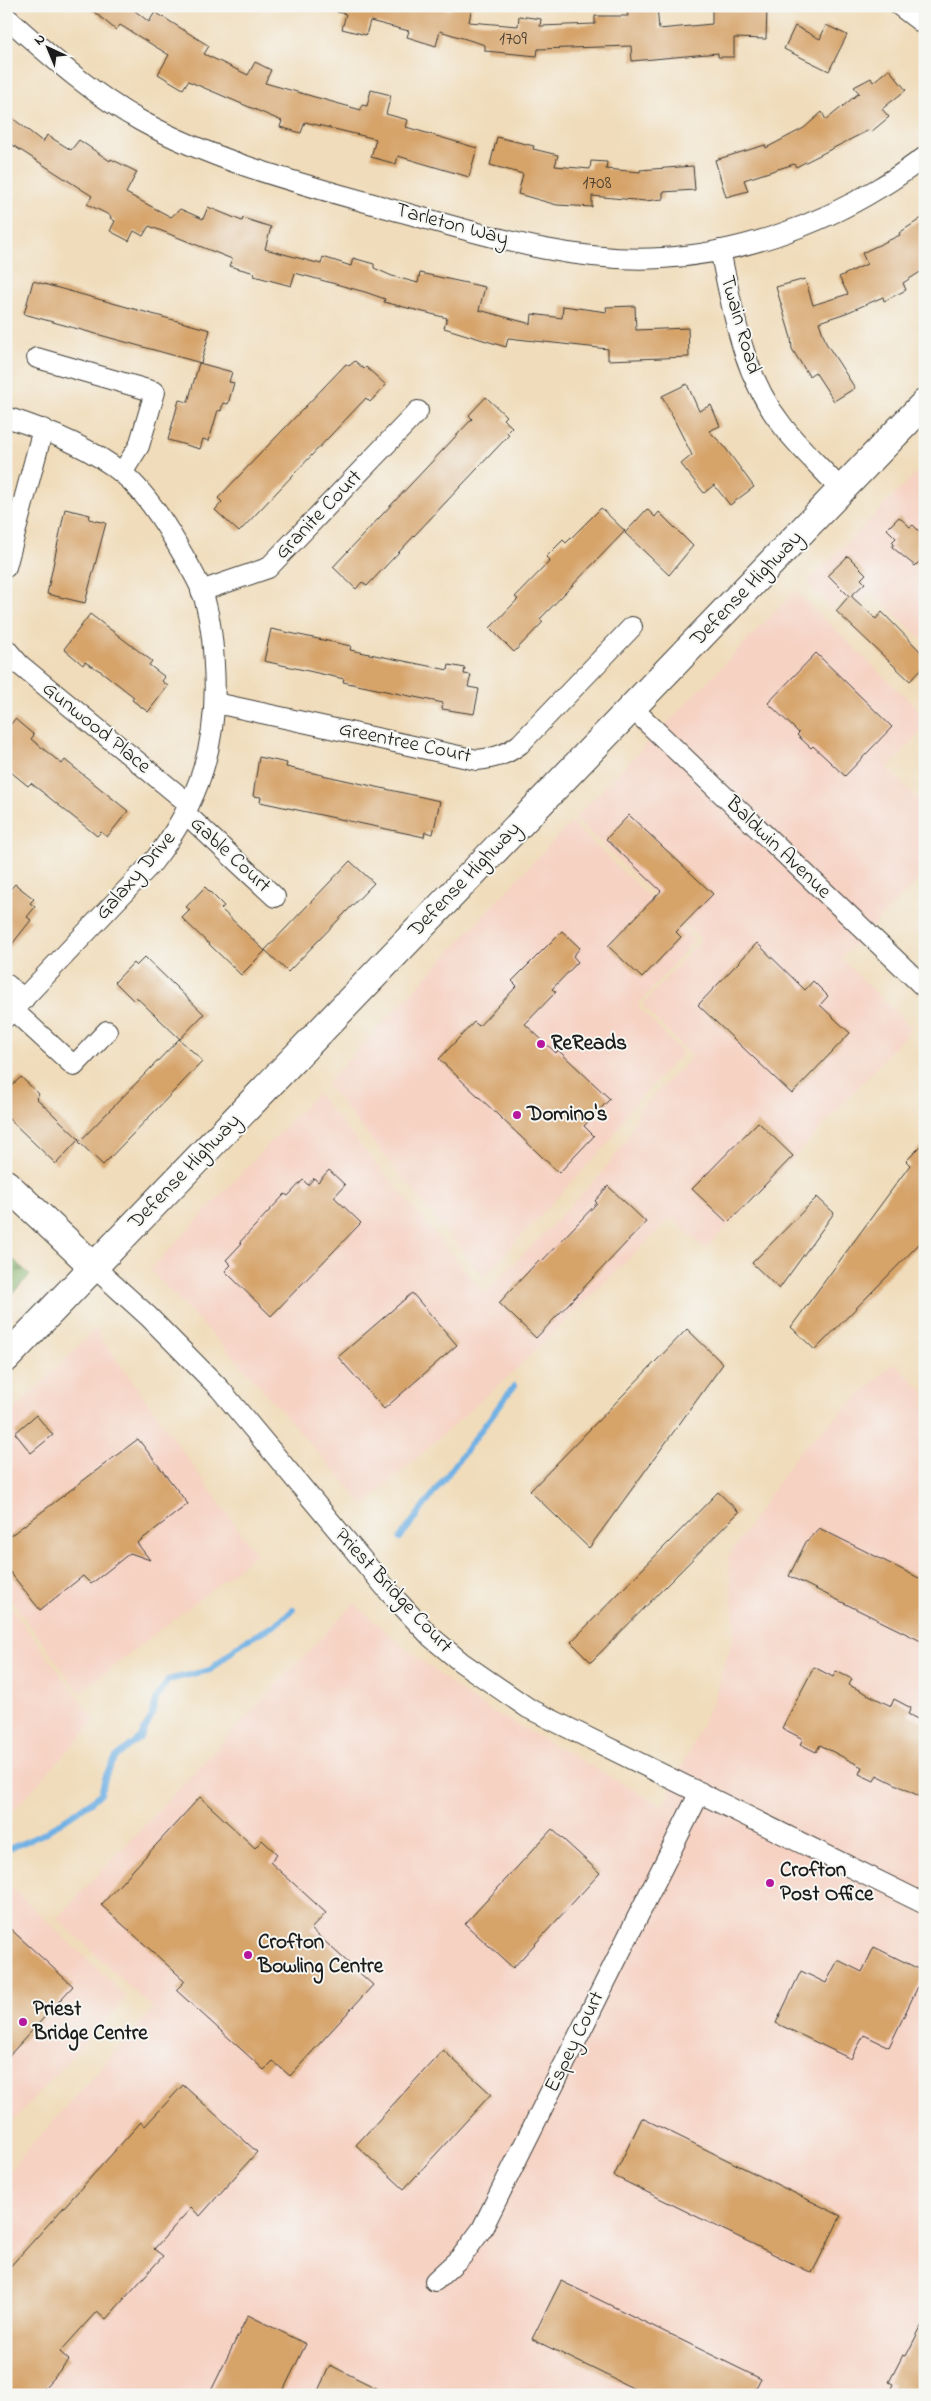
<svg xmlns="http://www.w3.org/2000/svg" width="931" height="2401" font-family="'Indie Flower',sans-serif">
<style>
.built{fill:#f6d2c3}
.forest{fill:url(#forest-firs);stroke:#516844}
.lines{fill:none;stroke-linecap:round;stroke-linejoin:round}
.stream{stroke:#71b1e4;stroke-width:6}
.building{fill:#d6a369}
.street-casing{stroke:#3c3934;stroke-width:22}
.secondary-casing{stroke:#3c3934;stroke-width:30}
.street{stroke:#fff;stroke-width:20}
.secondary{stroke:#fff;stroke-width:28}
.poi-dot{fill:#b5179e;stroke:#f6f6f2;stroke-width:2}
.labels{text-anchor:middle;dominant-baseline:central;stroke-width:4;stroke-linejoin:round;paint-order:stroke}
.number-label{font-size:19px;fill:#4a3e2f}
.street-label{font-size:21px;fill:#1c1c1c;stroke:#f6f6f2}
.poi-label{font-size:21px;font-weight:bold;fill:#1c1c1c;stroke:#f6f6f2;text-anchor:start}
</style>
<defs>
<pattern id="forest-firs" width="22" height="20" patternUnits="userSpaceOnUse" patternTransform="scale(1.25)"><rect width="22" height="20" fill="#86b46d"/><path d="M5 1l3.5 6h-7zM16 11l3.5 6h-7z" fill="#6d9259"/></pattern>
</defs>
<rect width="100%" height="100%" fill="#f6f6f2"/>
<filter id="ink" filterUnits="userSpaceOnUse"><feTurbulence type="fractalNoise" baseFrequency=".02" numOctaves="2"/><feDisplacementMap in="SourceGraphic" scale="10" xChannelSelector="R" yChannelSelector="G"/><feConvolveMatrix kernelMatrix="1 2 1 2 8 2 1 2 1" color-interpolation-filters="sRGB"/></filter>
<filter id="wash" filterUnits="userSpaceOnUse"><feTurbulence type="fractalNoise" baseFrequency=".0096" numOctaves="4" result="noise"/><feDisplacementMap in="SourceGraphic" scale="20" xChannelSelector="R" yChannelSelector="G"/><feGaussianBlur stdDeviation="1.12" result="paint"/><feColorMatrix in="noise" values="0 0 0 0 0 0 0 0 0 0 0 0 0 0 0 0 0 1.4 0 .05"/><feComposite in="paint" operator="in"/></filter>
<g filter="url(#wash)">
<rect width="100%" height="100%" fill="#f0dcba"/>
<!-- built -->
<g class="built">
<path d="M925,464V642L871,591L854,608L844,598L833,609L807,583Z"/>
<path d="M795,591L925,716V728L887,769L925,805V873L841,958L912,1028L801,1150L705,1249L671,1218L513,1372L364,1505L235,1358L150,1270L317,1093L485,1294L600,1175L626,1141L640,1109L692,1057L642,1005L701,940L575,818Z"/>
<path d="M571,822L694,940L637,1006L683,1053L631,1107L612,1139L483,1277L326,1084Z"/>
<path d="M95,1329L256,1554L80,1693L6,1593V1418Z"/>
<path d="M894,1363L925,1393V2395H6V2174L153,2009L57,1918L354,1603L401,1645L474,1701L663,1806L715,1697L735,1630L728,1557L797,1454Z"/>
<path d="M6,1600L95,1721L6,1818Z"/>
<path d="M6,1882L127,1997L6,2129Z"/>
</g>
<!-- forest -->
<path class="forest" d="M6,1253L30,1275L6,1300Z"/>
<g class="lines">
<!-- stream -->
<g class="stream">
<path d="M400,1538L514,1386"/>
<path d="M11,1848L43,1834L91,1802L101,1793L106,1775L116,1757L141,1737L151,1718L156,1699L168,1680L210,1670L243,1642L275,1625L293,1610"/>
</g>
</g>
<g id="blocks">
<!-- building -->
<g class="building">
<path d="M87,6H129L149,22L155,12L209,46L204,54L248,75L255,62L271,70L265,83L361,110L362,105L367,106L371,90L391,95L386,114L408,120L406,127L477,148L469,177L398,156L396,164L371,157L376,139L305,122L301,133L280,127L282,121L188,81L183,89L158,74L169,55L120,25L116,30Z"/>
<path d="M338,6H435L450,10L451,6H472L469,22L518,26L519,16L541,19L540,26L595,24V16H628L627,9L657,6L659,29L712,24V6L767,9L766,39L734,38V57H718V53L632,61L631,46L538,49L537,56L485,51V45L440,31L436,46L407,37L409,31L370,21L366,35L342,29L346,14L337,12Z"/>
<path d="M826,25L847,35L829,71L784,49L795,26L820,39Z"/>
<path d="M889,69L906,90L882,109L889,117L871,132L869,130L796,167L794,164L744,180L748,191L726,197L715,160L765,145L766,148L804,128L822,112L826,120L859,93L854,87L871,78L873,82Z"/>
<path d="M6,113L43,142L47,135L71,150L79,140L110,161L111,159L137,172L126,193L171,217L180,209L203,219L208,207L242,221L243,218L271,227L265,249L321,264L323,257L351,266L353,258L374,264V268L392,276L418,283L420,273L485,287L479,310L531,324L532,314L562,318L563,306L607,312L606,307L635,306L636,330L688,328L689,357L608,360V349L508,338L506,347L444,328L447,318L384,302L385,299L365,292L295,273L291,286L254,276L255,273L229,266L232,259L149,226L143,236L134,231L129,241L110,231L115,221L110,218L111,216L87,204L92,196L6,141Z"/>
<path d="M497,137L534,146L533,149L558,155L555,166L590,169L591,161L607,162L606,169L640,172V170L693,166L695,190L663,192V199L645,201L592,196V207L557,205L518,194L523,174L490,165Z"/>
<path d="M925,216V269L903,283L906,290L884,301L883,297L846,313L819,322L826,343L855,388L834,401L815,372L809,376L792,349L791,338L776,287L805,279L813,305L848,294L839,277L867,264L862,253L900,235L899,233Z"/>
<path d="M33,281L210,330L201,363L24,314Z"/>
<path d="M355,361L364,369L366,367L386,385L370,402L366,398L239,532L215,510L222,502L218,498L346,364L349,366Z"/>
<path d="M199,363L232,372L229,382L234,383L228,404L223,403L221,411L218,410L209,441L203,439L200,449L168,440L179,400L188,402Z"/>
<path d="M687,384L699,411L711,405L720,426L709,431L724,446L754,487L730,505L714,485L704,493L681,464L692,455L662,396Z"/>
<path d="M486,397L506,416L503,419L512,427L507,432L509,435L367,586L362,582L356,589L333,567L472,419L469,415Z"/>
<path d="M601,508L625,531L540,619L543,622L514,652L490,628L518,599L515,597L550,561L546,557L563,540L566,543Z"/>
<path d="M65,509L90,515L89,519L106,523L85,603L47,594Z"/>
<path d="M647,509L655,517L659,512L693,546L669,575L625,533Z"/>
<path d="M899,517L910,527L913,525L925,537V556L915,566L892,547L894,544L892,542L896,538L887,529Z"/>
<path d="M848,556L866,574L861,579L865,583L851,596L876,619L882,612L925,656V665L910,681L836,611L849,596L828,575Z"/>
<path d="M90,614L152,661L149,665L165,677L162,681L168,686L148,712L132,700L134,697L102,672L85,662L83,665L64,649Z"/>
<path d="M271,629L351,646L350,650L448,670L449,665L465,668L464,674L471,675L468,687L479,689L474,714L442,709L443,703L343,682L344,679L264,661Z"/>
<path d="M816,653L892,727L845,776L813,746L811,748L797,735L799,733L768,703Z"/>
<path d="M15,719L34,735L31,739L62,764L65,760L128,811L107,837L101,832L97,836L31,783L28,786L6,768V730Z"/>
<path d="M259,757L287,763L286,767L440,801L433,834L425,832L424,837L260,802L261,797L253,796Z"/>
<path d="M629,815L713,894L676,932L681,937L642,978L608,946L661,891L606,839Z"/>
<path d="M350,861L374,883L288,972L265,950Z"/>
<path d="M15,884L34,899L30,903L35,907L27,917L31,920L6,952V894Z"/>
<path d="M205,887L224,906L221,909L265,951L241,975L182,918L190,910L186,907Z"/>
<path d="M562,931L580,948L573,956L578,962L552,989L556,992L525,1024L556,1053L558,1050L610,1099L584,1126L594,1136L559,1173L439,1059L474,1022L479,1026L517,986L512,981Z"/>
<path d="M757,943L805,990L813,981L828,996L820,1005L850,1033L792,1094L698,1005Z"/>
<path d="M145,957L204,1014L180,1039L136,997L133,1000L115,982L133,963L136,966Z"/>
<path d="M179,1039L203,1061L103,1165L79,1142Z"/>
<path d="M21,1077L39,1094L36,1098L79,1139L56,1164L6,1116V1091Z"/>
<path d="M758,1122L793,1156L728,1223L692,1189Z"/>
<path d="M925,1142V1238L815,1350L791,1327L910,1165L906,1161Z"/>
<path d="M329,1170L345,1185L334,1197L361,1223L271,1316L225,1271L231,1265L226,1260L242,1243L240,1242L285,1194L288,1196L303,1180L308,1185L314,1178L318,1182Z"/>
<path d="M608,1186L646,1222L536,1338L499,1303L539,1260L541,1262L597,1203L595,1201Z"/>
<path d="M817,1197L834,1213L779,1289L752,1263Z"/>
<path d="M412,1293L457,1345L384,1409L338,1357Z"/>
<path d="M687,1329L723,1364L589,1548L530,1491Z"/>
<path d="M36,1415L53,1435L31,1453L15,1433Z"/>
<path d="M138,1439L188,1504L137,1543L150,1560L130,1553L91,1584L83,1576L40,1610L6,1567V1539Z"/>
<path d="M718,1492L739,1512L591,1662L571,1642Z"/>
<path d="M819,1528L925,1581V1643L789,1576L806,1542Z"/>
<path d="M814,1667L833,1677L836,1671L852,1679L849,1685L891,1706L894,1699L911,1708L908,1714L925,1723V1799L877,1775L874,1781L859,1774L862,1767L820,1745L816,1752L800,1744L803,1739L782,1728Z"/>
<path d="M200,1797L255,1848L262,1840L277,1854L270,1862L326,1913L311,1929L373,1985L290,2076L273,2061L264,2070L176,1990L185,1981L101,1905Z"/>
<path d="M552,1829L600,1873L513,1968L465,1924Z"/>
<path d="M6,1925L73,1986L6,2059Z"/>
<path d="M874,1947L925,1972L889,2047L864,2035L851,2059L776,2023L801,1971L826,1983L838,1960L862,1972Z"/>
<path d="M443,2050L491,2094L404,2189L356,2145Z"/>
<path d="M183,2085L257,2152L200,2216L191,2208L154,2249L163,2256L106,2319L97,2311L60,2352L69,2360L38,2395H6V2271L141,2122L145,2126Z"/>
<path d="M642,2118L841,2216L812,2273L614,2176Z"/>
<path d="M561,2281L761,2379L753,2395H647L532,2339Z"/>
<path d="M248,2315L306,2344L281,2395H209Z"/>
<path d="M925,2319V2395H888L893,2384L889,2382L903,2355L906,2356Z"/>
<path d="M330,2365L390,2395H316Z"/>
</g>
</g>
</g>
<g filter="url(#ink)">
<use href="#blocks" fill-opacity="0" stroke="#3c3934" stroke-width="1"/>
<g class="lines">
<defs>
<g id="street">
<path d="M900,6L925,25"/>
<path d="M6,17C48,54 92,94 141,121C218,163 303,184 387,208C476,232 568,264 662,258C736,254 816,227 879,188C895,179 910,167 925,157"/>
<path d="M720,250C733,311 742,374 782,425C799,448 822,468 841,490"/>
<path d="M37,358L155,392L139,446L122,473"/>
<path d="M6,417C44,429 90,447 122,473C143,490 161,517 175,541C184,557 195,574 202,591C210,615 213,640 214,665C219,741 200,802 153,862L6,1017"/>
<path d="M6,567L43,429"/>
<path d="M201,591L268,568L418,411"/>
<path d="M6,649L20,665L189,804"/>
<path d="M216,703L477,760C495,758 506,755 520,744L632,627"/>
<path d="M632,708L925,988"/>
<path d="M185,813L275,897"/>
<path d="M6,984L24,999"/>
<path d="M13,1010L74,1066L107,1031"/>
<path d="M94,1267L148,1316L220,1389L390,1593L431,1637L461,1662L528,1708L925,1904"/>
<path d="M435,2281L462,2256L482,2229L700,1792"/>
</g>
<g id="secondary">
<path d="M6,1184L94,1267"/>
<path d="M6,1358L925,403"/>
</g>
</defs>
<!-- street casing -->
<use href="#street" class="street-casing"/>
<!-- secondary casing -->
<use href="#secondary" class="secondary-casing"/>
<!-- street -->
<use href="#street" class="street"/>
<!-- secondary -->
<use href="#secondary" class="secondary"/>
</g>
</g>
<!-- markers -->
<g class="poi-dot">
<circle cx="541" cy="1044" r="5"/>
<circle cx="517" cy="1115" r="5"/>
<circle cx="770" cy="1883" r="5"/>
<circle cx="248" cy="1955" r="5"/>
<circle cx="23" cy="2022" r="5"/>
</g>
<g class="labels">
<!-- number labels -->
<g class="number-label">
<text x="513" y="39">1709</text>
<text x="597" y="183">1708</text>
</g>
<!-- street labels -->
<g class="street-label">
<text transform="translate(452 225) rotate(15)">Tarleton Way</text>
<text transform="translate(740 325) rotate(74)">Twain Road</text>
<text transform="translate(319 515) rotate(-46)">Granite Court</text>
<text transform="translate(747 589) rotate(-46)">Defense Highway</text>
<text transform="translate(96 728) rotate(39)">Gunwood Place</text>
<text transform="translate(405 743) rotate(12)">Greentree Court</text>
<text transform="translate(778 848) rotate(44)">Baldwin Avenue</text>
<text transform="translate(230 855) rotate(43)">Gable Court</text>
<text transform="translate(136 876) rotate(-49)">Galaxy Drive</text>
<text transform="translate(465 880) rotate(-46)">Defense Highway</text>
<text transform="translate(185 1172) rotate(-46)">Defense Highway</text>
<text transform="translate(393 1591) rotate(47)">Priest Bridge Court</text>
<text transform="translate(575 2042) rotate(-64)">Espey Court</text>
</g>
<!-- poi labels -->
<g class="poi-label">
<text x="551" y="1044">ReReads</text>
<text x="527" y="1115">Domino's</text>
<text x="780" y="1871">Crofton<tspan x="780" dy="24">Post Office</tspan></text>
<text x="258" y="1943">Crofton<tspan x="258" dy="24">Bowling Centre</tspan></text>
<text x="33" y="2010">Priest<tspan x="33" dy="24">Bridge Centre</tspan></text>
</g>
</g>
<!-- margin -->
<rect width="931" height="2401" fill="none" stroke="#f6f6f2" stroke-width="25"/>
<!-- north arrow -->
<g transform="translate(48 48) rotate(316)" stroke="#f6f6f2" stroke-width="4" paint-order="stroke">
<path d="M0-4L9 19L0 12L-9 19Z" fill="#1c1c1c"/>
<text y="-8" font-size="14" font-weight="bold" text-anchor="middle" fill="#1c1c1c">N</text>
</g>
</svg>
